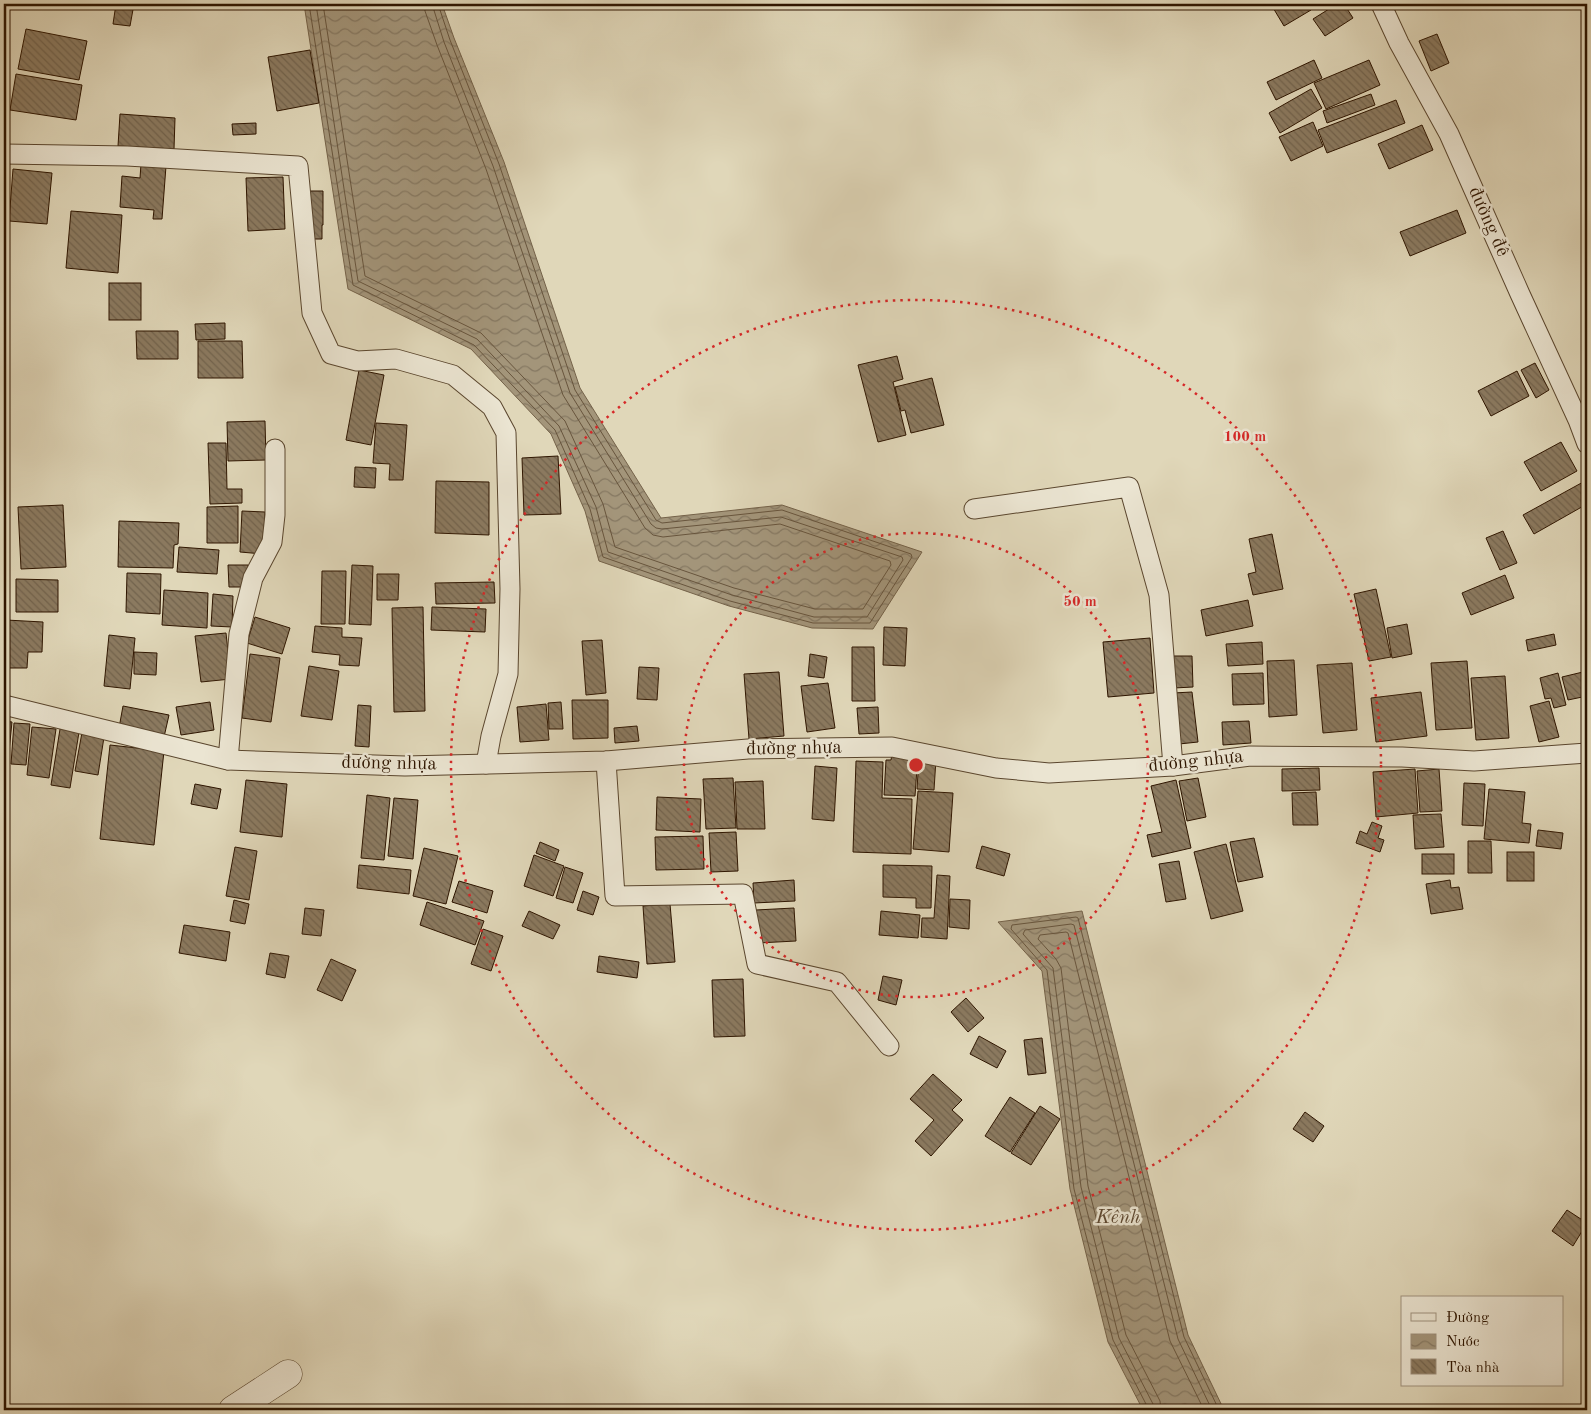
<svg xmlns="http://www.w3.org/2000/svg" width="1591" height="1414" font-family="'Old Standard TT',serif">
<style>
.water{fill:url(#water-waves);stroke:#746249}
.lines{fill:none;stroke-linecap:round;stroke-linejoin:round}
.shore{stroke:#68553d;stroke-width:1}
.building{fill:url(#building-back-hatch);stroke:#2e1500}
.lane-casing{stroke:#5a462e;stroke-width:21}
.street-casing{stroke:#5a462e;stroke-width:29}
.lane{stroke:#ebe5d2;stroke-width:19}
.street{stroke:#ebe5d2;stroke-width:28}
.ring{fill:none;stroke:#d62828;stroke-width:2.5;stroke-dasharray:2.5 5}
.labels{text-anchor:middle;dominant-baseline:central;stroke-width:5;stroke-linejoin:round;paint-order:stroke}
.street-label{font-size:19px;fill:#2e1500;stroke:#ebe5d2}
.water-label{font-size:20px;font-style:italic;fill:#5d4831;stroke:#ebe5d2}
.centre{fill:#d62828;stroke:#ebe5d2;stroke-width:2.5}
.ring-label{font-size:15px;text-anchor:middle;font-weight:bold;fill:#d62828;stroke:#ebe5d2;stroke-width:5;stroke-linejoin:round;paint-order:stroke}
</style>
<defs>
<pattern id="water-waves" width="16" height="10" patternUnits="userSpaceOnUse" patternTransform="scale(1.25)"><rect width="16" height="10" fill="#a3957a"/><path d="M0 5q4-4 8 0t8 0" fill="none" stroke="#857862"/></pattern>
<pattern id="building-back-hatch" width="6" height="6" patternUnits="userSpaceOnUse" patternTransform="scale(1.25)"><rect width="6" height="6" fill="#8b7a60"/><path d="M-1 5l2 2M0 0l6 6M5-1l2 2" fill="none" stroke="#72634d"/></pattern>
</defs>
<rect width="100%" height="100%" fill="#e0d7b9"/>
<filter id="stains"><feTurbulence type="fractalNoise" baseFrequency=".004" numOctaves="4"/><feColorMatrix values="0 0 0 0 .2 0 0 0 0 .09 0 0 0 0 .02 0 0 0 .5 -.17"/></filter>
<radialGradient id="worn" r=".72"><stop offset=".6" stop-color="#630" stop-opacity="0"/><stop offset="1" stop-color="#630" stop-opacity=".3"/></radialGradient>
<!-- water -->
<g class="water">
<path d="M304,4H442L454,38L504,162L580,388L661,518L782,505L922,552L873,629L812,628L729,606L599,561L585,511L551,434L471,349L348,289Z"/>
<path d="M1082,911L1188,1335L1224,1410H1143L1108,1342L1070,1189L1042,971L998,922Z"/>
</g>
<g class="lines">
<!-- shore -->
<g class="shore">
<path d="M309,4L353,285L474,345L555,430L590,509L603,557L730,601L813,623H870L912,557L911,554L782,510L662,523L656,520L575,390L499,164L450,40L438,4"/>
<path d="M316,4L358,281L477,339L559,426L596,507L608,552L732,595L814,617H867L903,560L902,557L781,517L662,529L656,528L651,524L570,393L493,166L444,42L432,4"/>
<path d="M323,4L365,276L481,333L565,421L603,504L615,547L734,588L815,609H863L891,565L890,561L780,524L663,537L653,535L645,528L563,395L486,169L437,45L425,11L424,4"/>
<path d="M1147,1410V1406L1113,1340L1074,1189L1047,970L1011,929L1012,925L1076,917L1078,918L1184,1337L1219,1410"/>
<path d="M1154,1410L1153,1404L1119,1338L1081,1187L1053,968L1023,934L1025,930L1071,924L1074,925L1178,1339L1212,1410"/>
<path d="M1161,1410L1160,1401L1126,1335L1088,1186L1061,968L1056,959L1038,939L1040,935L1066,932L1068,933L1170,1341L1204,1410"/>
</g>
</g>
<!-- building -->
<g class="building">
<path d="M116,4H134L130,26L113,24Z"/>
<path d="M1276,4H1307L1311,10L1284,26L1272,6Z"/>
<path d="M1337,4H1344L1353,18L1325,36L1313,19Z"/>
<path d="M26,29L87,41L79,80L18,69Z"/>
<path d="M1437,34L1449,63L1431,71L1419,41Z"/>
<path d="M310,50L319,103L277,111L268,57Z"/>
<path d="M1314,60L1322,78L1276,100L1267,82Z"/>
<path d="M1369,60L1380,85L1326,109L1314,83Z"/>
<path d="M16,74L82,85L76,120L10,110Z"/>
<path d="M1311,89L1322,108L1280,133L1269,113Z"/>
<path d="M1371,94L1375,105L1327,123L1323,111Z"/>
<path d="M1396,100L1405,123L1327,153L1318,130Z"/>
<path d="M120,114L175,118L174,149L118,146Z"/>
<path d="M1313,122L1323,146L1291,161L1279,137Z"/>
<path d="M256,123V134L233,135L232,124Z"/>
<path d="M1422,125L1433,150L1389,169L1378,144Z"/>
<path d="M141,164L166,166L162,219H153L154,210L120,207L122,176L140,178Z"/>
<path d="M13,169L52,173L47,224L9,221Z"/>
<path d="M283,177L285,229L248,231L246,178Z"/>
<path d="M309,191H323V225H322V239H311Z"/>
<path d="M1457,210L1466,233L1410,256L1400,232Z"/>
<path d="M71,211L122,215L118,273L66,268Z"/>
<rect x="109" y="283" width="32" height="37"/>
<path d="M225,323V339L196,340L195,324Z"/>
<path d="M136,331H178V359H137Z"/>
<path d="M198,341H242L243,378H198Z"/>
<path d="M897,356L903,379L893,382L906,435L878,442L858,365Z"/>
<path d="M1535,363L1549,390L1536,398L1521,370Z"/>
<path d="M359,370L384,375L371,445L346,440Z"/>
<path d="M1517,371L1529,396L1491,416L1478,391Z"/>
<path d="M932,378L944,425L911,433L905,410L901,411L895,387Z"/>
<path d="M265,421L266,460L228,461L227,422Z"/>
<path d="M376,423L407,425L403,480H389L390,464L373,463Z"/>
<path d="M1561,442L1577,471L1541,491L1524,462Z"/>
<path d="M208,443H226L227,489H242V503L210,504Z"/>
<path d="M558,456L561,514L524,515L522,458Z"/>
<path d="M355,467L376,468L375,488L354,487Z"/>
<path d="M436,481L489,482V535L435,533Z"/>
<path d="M1585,481L1587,484V504L1534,534L1523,515Z"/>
<path d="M63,505L66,567L21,569L18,507Z"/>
<path d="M238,506V543H207V507Z"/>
<path d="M242,511L265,512L263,554L240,552Z"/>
<path d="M119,521L179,523L178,544L174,545L173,568L118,567Z"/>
<path d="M4,523H7L4,586Z"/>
<path d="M1503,531L1517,563L1500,570L1486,538Z"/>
<path d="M1272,534L1283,589L1253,595L1248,574L1256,572L1249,539Z"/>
<path d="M179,547L219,550L217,574L177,572Z"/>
<path d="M228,565H248L249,587H229Z"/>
<path d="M352,565L373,566L371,625L349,624Z"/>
<path d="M322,571H346L345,624H321Z"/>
<path d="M127,573L161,574L160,614L126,612Z"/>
<path d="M377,574H399L398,600H377Z"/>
<path d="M1505,575L1514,598L1471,615L1462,593Z"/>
<path d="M16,579L58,580V612H16Z"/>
<path d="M494,582L495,603L436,604L435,583Z"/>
<path d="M1376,589L1391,657L1369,661L1354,594Z"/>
<path d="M164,590L208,593L207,628L162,625Z"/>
<path d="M213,594L233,596L232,627L211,626Z"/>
<path d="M1248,600L1253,626L1206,636L1201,610Z"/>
<path d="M423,607L425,711L394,712L392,608Z"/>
<path d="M432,607L486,609L485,632L431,630Z"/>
<path d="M255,617L290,628L282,654L247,643Z"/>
<path d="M6,620L43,622L42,652H28L27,668H4Z"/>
<path d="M1407,624L1412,654L1392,658L1387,628Z"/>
<path d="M315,626L342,628V637L362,638L359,666L339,665L340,655L312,652Z"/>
<path d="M884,627L907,628L905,666L883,665Z"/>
<path d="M226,633L231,679L201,682L195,636Z"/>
<path d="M1554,634L1556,645L1528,651L1526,640Z"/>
<path d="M109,635L135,638L130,689L104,686Z"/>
<path d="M1150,638L1154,693L1108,697L1103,642Z"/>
<path d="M602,640L606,693L586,695L582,641Z"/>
<path d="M1262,642L1263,664L1228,666L1226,644Z"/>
<path d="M852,647H874L875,701H852Z"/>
<path d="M134,652L157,653L156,675L134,674Z"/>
<path d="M250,654L280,658L271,722L242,718Z"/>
<path d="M810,654L827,657L824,678L808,676Z"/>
<path d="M1172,656H1192L1193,687L1174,688Z"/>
<path d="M1294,660L1297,715L1269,717L1267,661Z"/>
<path d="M1467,661L1472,728L1436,730L1431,663Z"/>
<path d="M1352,663L1357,730L1323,733L1317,665Z"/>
<path d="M309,666L339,671L332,720L301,716Z"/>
<path d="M639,667L659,668L657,700L637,699Z"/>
<path d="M1587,671V696L1568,700L1562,677Z"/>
<path d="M779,672L784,736L749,739L744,674Z"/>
<path d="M1263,673L1264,704L1233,705L1232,674Z"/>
<path d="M1558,673L1566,705L1554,708L1551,698L1545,699L1540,678Z"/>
<path d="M1505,676L1509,738L1476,740L1471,678Z"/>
<path d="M828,683L835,728L807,732L801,686Z"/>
<path d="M1192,692L1198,742L1179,744L1173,693Z"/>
<path d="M1421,692L1427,736L1376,742L1371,698Z"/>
<path d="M572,700H608V738L573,739Z"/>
<path d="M1549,701L1559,737L1539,742L1530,706Z"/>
<path d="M210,702L214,730L181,735L176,707Z"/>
<path d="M561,702L563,729H549L548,703Z"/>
<path d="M546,704L549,740L520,742L517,707Z"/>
<path d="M358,705L371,706L369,747L355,746Z"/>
<path d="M123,706L169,715L164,737L119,728Z"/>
<path d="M878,707L879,733L859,734L857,708Z"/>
<path d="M4,721L12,722L8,761H4Z"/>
<path d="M1249,721L1251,743L1223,745L1222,722Z"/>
<path d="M14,723L30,724L26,765L11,764Z"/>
<path d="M61,723L80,726L70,788L51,785Z"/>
<path d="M637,726L639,741L615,743L614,728Z"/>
<path d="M32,727L56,729L49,778L27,775Z"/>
<path d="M83,727L105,731L98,775L75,771Z"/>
<path d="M110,745L164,751L154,845L100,839Z"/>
<path d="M892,754L918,755L915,796L884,795L886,760H891Z"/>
<path d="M919,758L936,759L934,790L917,789Z"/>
<path d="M856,761L883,762L882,798L912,799L911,854L853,852Z"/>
<path d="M815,766L837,768L834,821L812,819Z"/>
<path d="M1319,768L1320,790L1282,791V769Z"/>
<path d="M1415,769L1418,813L1376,817L1373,772Z"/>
<path d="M1439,769L1442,811L1420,812L1417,771Z"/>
<path d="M733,778L736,828L706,829L703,779Z"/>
<path d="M1198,778L1206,817L1187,821L1179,781Z"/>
<path d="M246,780L287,784L282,837L240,832Z"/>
<path d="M1176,780L1191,848L1152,857L1147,835L1162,832L1151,786Z"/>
<path d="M763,781L765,829H737L735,782Z"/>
<path d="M1464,783L1485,784L1483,826L1462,825Z"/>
<path d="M195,784L221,789L217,809L191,804Z"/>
<path d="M1489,789L1525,792L1522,823L1531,824L1529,843L1484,839Z"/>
<path d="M918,791L953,793L949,852L913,849Z"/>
<path d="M1316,792L1318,825H1293L1292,793Z"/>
<path d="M367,795L390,798L384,860L361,858Z"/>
<path d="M657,797L701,799L700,832L656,830Z"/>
<path d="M394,798L418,800L413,859L388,856Z"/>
<path d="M1441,814L1444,847L1415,849L1413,815Z"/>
<path d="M1372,822L1382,826L1378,838L1384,840L1380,852L1356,843L1360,831L1367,834Z"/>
<path d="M1538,830L1563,833L1561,849L1536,846Z"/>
<path d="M736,832L738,871L711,872L709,833Z"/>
<path d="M703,836L704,869L656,870L655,837Z"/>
<path d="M1254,838L1263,877L1238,882L1230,842Z"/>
<path d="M1468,841H1491L1492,873H1468Z"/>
<path d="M540,842L559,850L555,861L536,853Z"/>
<path d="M1226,844L1243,911L1211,919L1194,852Z"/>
<path d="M982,846L1010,854L1004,876L976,868Z"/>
<path d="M235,847L257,851L249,900L226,896Z"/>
<path d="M424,848L458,856L446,904L413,896Z"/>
<rect x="1507" y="852" width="27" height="29"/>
<rect x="1422" y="854" width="32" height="20"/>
<path d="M534,855L564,866L553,896L524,886Z"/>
<path d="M1179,861L1186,899L1166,902L1159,864Z"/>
<path d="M359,865L411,870L409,894L357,888Z"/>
<path d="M883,865L932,866L931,908H916V898L883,897Z"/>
<path d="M565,867L583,873L573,903L556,898Z"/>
<path d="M937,875L950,876L947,939L921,937L922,918H934Z"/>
<path d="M794,880L795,901L754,903L753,883Z"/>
<path d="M1450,880L1451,888L1459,887L1463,909L1431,914L1426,884Z"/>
<path d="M459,881L493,891L487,913L452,902Z"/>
<path d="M583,891L599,897L593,915L577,910Z"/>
<path d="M950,899L970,900L969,929L949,927Z"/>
<path d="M234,900L249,904L245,924L230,921Z"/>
<path d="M427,902L484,921L475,945L420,925Z"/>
<path d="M670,904L675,962L647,964L643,906Z"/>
<path d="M305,908L324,910L321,936L302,934Z"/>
<path d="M794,908L796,941L758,943L756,910Z"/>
<path d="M529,911L560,925L553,939L522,926Z"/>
<path d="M881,911L920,915L918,938L879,935Z"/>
<path d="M184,925L230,932L226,961L179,953Z"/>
<path d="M483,929L503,936L491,971L471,964Z"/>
<path d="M270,953L289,956L285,978L266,974Z"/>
<path d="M599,956L639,962L637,978L597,972Z"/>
<path d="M331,959L356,970L342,1001L317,990Z"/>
<path d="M883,976L902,980L896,1005L878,1000Z"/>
<path d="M743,979L745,1036L714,1037L712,980Z"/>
<path d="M966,998L984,1018L968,1032L951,1012Z"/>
<path d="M979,1036L1006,1051L997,1068L970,1054Z"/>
<path d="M1042,1038L1046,1073L1028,1075L1024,1040Z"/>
<path d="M933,1074L962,1100L952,1110L963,1120L931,1156L915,1141L934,1120L910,1099Z"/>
<path d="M1010,1097L1035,1113L1010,1152L985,1136Z"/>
<path d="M1040,1106L1060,1119L1031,1165L1011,1153Z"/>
<path d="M1305,1112L1324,1126L1313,1142L1293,1129Z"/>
<path d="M1567,1210L1587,1223L1573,1246L1552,1231Z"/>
</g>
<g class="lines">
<defs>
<g id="lane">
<path d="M1381,4L1399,43L1449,134L1520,294L1578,420L1587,444"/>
<path d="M4,154L127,156L298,166L312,313L331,354L357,361L396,359L453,375L492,407L506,433L510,589L508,674L491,736L486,764"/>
<path d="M974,509L1129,487L1159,595L1173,766"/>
<path d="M4,705L228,760L405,766L606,761L748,749L892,747L996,768L1049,773L1173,766L1250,756L1402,757L1474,761L1587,753"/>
<path d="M228,760L239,634L253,578L272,542L275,515V449"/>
<path d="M606,761L615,896L743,894L757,964L837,982L889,1046"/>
</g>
<path id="street" d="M233,1410L288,1374"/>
</defs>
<!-- lane casing -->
<use href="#lane" class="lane-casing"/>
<!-- street casing -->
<use href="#street" class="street-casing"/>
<!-- lane -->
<use href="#lane" class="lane"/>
<!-- street -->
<use href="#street" class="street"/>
</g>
<!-- distance rings -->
<g class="ring">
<circle cx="916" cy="765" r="232"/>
<circle cx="916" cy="765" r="465"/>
</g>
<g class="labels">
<!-- street labels -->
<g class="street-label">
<text transform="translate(1488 222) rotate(66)">đường đê</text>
<text transform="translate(794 749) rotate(-1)">đường nhựa</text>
<text transform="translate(1196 762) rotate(-6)">đường nhựa</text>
<text transform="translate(389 764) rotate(1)">đường nhựa</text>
</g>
<!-- water labels -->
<g class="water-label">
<text x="1118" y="1218">Kênh</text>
</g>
</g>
<circle cx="916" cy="765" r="8" class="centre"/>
<g class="ring-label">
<text x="1245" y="441">100 m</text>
<text x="1080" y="606">50 m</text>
</g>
<!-- margin -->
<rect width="1591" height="1414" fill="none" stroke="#e0d7b9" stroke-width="20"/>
<rect x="5" y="5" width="1581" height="1404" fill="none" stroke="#2e1500" stroke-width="2.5"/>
<rect x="10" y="10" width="1571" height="1394" fill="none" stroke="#2e1500"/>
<!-- legend -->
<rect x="1401" y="1296" width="162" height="90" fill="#ebe5d2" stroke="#9f927e"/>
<rect x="1411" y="1313" width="25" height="8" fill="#ebe5d2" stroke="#9f927e"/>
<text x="1446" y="1322" font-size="15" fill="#2e1500">Đường</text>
<rect x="1411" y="1334" width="25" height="15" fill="url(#water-waves)" stroke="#9f927e"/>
<text x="1446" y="1346" font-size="15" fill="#2e1500">Nước</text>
<rect x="1411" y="1359" width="25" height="15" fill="url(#building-back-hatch)" stroke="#9f927e"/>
<text x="1446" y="1372" font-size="15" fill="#2e1500">Tòa nhà</text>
<rect width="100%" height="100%" filter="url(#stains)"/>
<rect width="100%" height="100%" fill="url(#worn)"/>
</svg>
